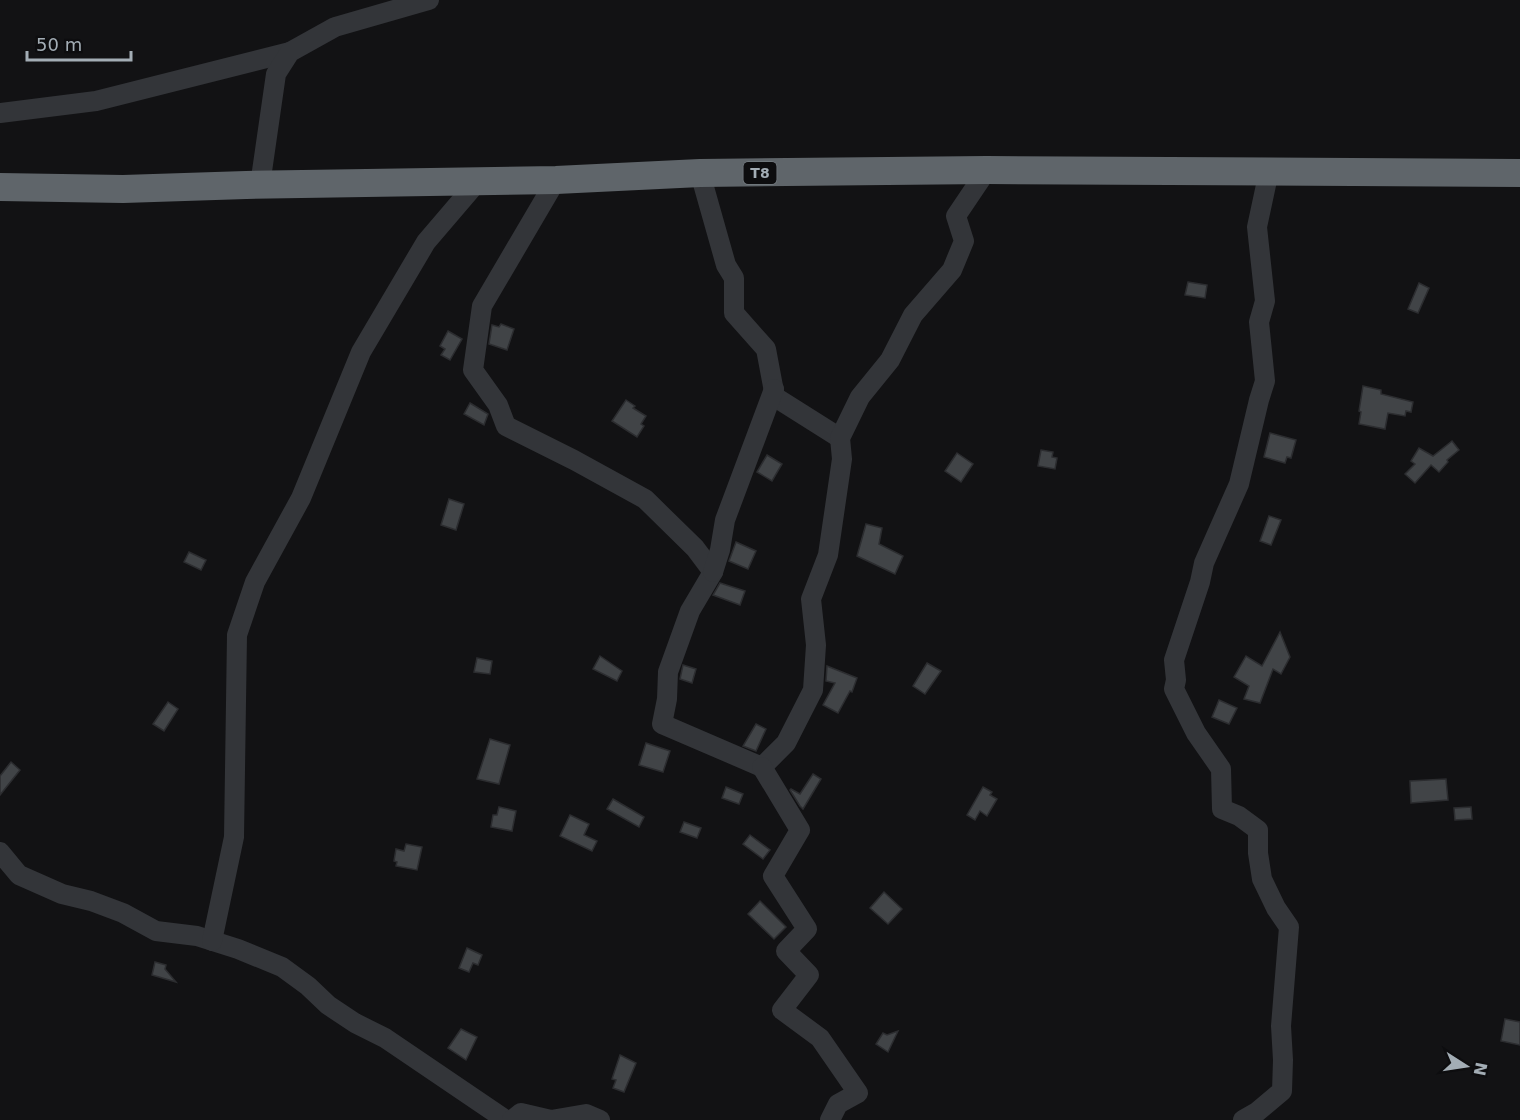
<svg xmlns="http://www.w3.org/2000/svg" width="1520" height="1120" font-family="'DejaVu Sans',sans-serif">
<style>
.building{fill:#414447;stroke:#2c2d30;stroke-width:1.5}
.lines{fill:none;stroke-linecap:round;stroke-linejoin:round}
.minor{stroke:#333539;stroke-width:20}
.highway{stroke:#5f656a;stroke-width:28}
.labels{text-anchor:middle;dominant-baseline:central;stroke-width:4.5;stroke-linejoin:round;paint-order:stroke}
.shield{fill:#0d0d0f;stroke:#767d83;stroke-width:1.5}
.shield-label{font-size:14px;font-weight:bold;fill:#a3adb5}
</style>
<rect width="100%" height="100%" fill="#121214"/>
<!-- building -->
<g class="building">
<path d="M1188,282L1207,285L1205,298L1185,295Z"/>
<path d="M1419,283L1429,288L1418,313L1408,309Z"/>
<path d="M501,324L514,329L507,350L489,344L492,325L499,327Z"/>
<path d="M448,331L462,339L450,360L441,355L445,349L440,346Z"/>
<path d="M1363,386L1381,390V394L1413,402L1411,412L1406,411L1405,416L1388,413L1385,429L1359,424L1361,412L1359,411Z"/>
<path d="M626,400L635,406L633,408L646,416L641,424L644,426L637,437L612,421Z"/>
<path d="M470,403L488,414L484,425L464,414Z"/>
<path d="M1270,433L1296,440L1291,458L1287,457L1285,463L1264,457Z"/>
<path d="M1452,441L1459,450L1447,460L1448,462L1439,472L1431,465L1415,483L1405,474L1415,464L1411,461L1419,448L1433,456Z"/>
<path d="M1041,450L1053,452L1052,457L1057,458L1055,469L1038,466Z"/>
<path d="M957,453L973,464L961,482L945,471Z"/>
<path d="M767,455L782,464L772,481L757,472Z"/>
<path d="M449,499L464,504L456,530L441,525Z"/>
<path d="M1269,516L1281,520L1271,545L1260,541Z"/>
<path d="M866,524L882,528L879,544L903,556L895,574L857,556Z"/>
<path d="M736,542L756,551L748,569L729,561Z"/>
<path d="M189,552L206,560L201,570L184,562Z"/>
<path d="M720,583L745,591L740,605L713,595Z"/>
<path d="M1280,632L1290,657L1281,674L1273,669L1260,703L1244,699L1249,686L1234,677L1246,656L1262,666Z"/>
<path d="M600,656L622,671L617,681L593,669Z"/>
<path d="M477,658L492,661L490,674L474,672Z"/>
<path d="M927,663L941,671L925,694L913,686Z"/>
<path d="M683,665L696,669L692,683L680,679Z"/>
<path d="M827,666L857,678L852,692L850,691L838,713L823,705L835,683L826,681Z"/>
<path d="M1219,700L1237,708L1229,724L1212,717Z"/>
<path d="M168,702L178,709L164,731L153,724Z"/>
<path d="M756,724L766,729L756,751L743,746Z"/>
<path d="M490,739L510,745L499,784L477,779Z"/>
<path d="M646,743L670,751L663,772L639,765Z"/>
<path d="M11,762L20,770L0,795V776Z"/>
<path d="M813,774L821,779L803,809L800,806L790,790L791,789L800,794Z"/>
<path d="M1446,779L1448,800L1411,803L1410,781Z"/>
<path d="M726,787L743,794L739,804L722,798Z"/>
<path d="M983,787L992,792L990,795L997,799L987,816L980,811L975,820L967,815Z"/>
<path d="M613,799L644,817L639,827L607,809Z"/>
<path d="M499,807L516,811L512,831L491,827L493,815H497Z"/>
<path d="M1471,807L1472,819L1455,820L1454,808Z"/>
<path d="M570,815L589,824L584,835L597,841L592,851L560,836Z"/>
<path d="M684,822L701,828L697,838L680,832Z"/>
<path d="M750,835L770,850L763,859L743,844Z"/>
<path d="M406,844L422,847L417,870L396,866L397,862L394,861L396,849L404,851Z"/>
<path d="M884,892L902,909L888,924L870,908Z"/>
<path d="M760,901L786,927L774,939L748,914Z"/>
<path d="M467,948L482,955L478,965L473,963L469,972L459,968Z"/>
<path d="M155,962L166,965L165,969L176,982L152,975Z"/>
<path d="M1505,1019L1520,1022V1045L1501,1041Z"/>
<path d="M461,1029L477,1037L466,1060L448,1048Z"/>
<path d="M898,1031L888,1052L876,1044L883,1033L887,1035Z"/>
<path d="M620,1055L636,1063L624,1092L613,1088L616,1080L612,1079Z"/>
</g>
<g class="lines">
<!-- minor -->
<g class="minor">
<path d="M0,113L96,101L290,52"/>
<path d="M700,173L726,265L734,278V313L766,349L775,397L840,438"/>
<path d="M556,180L482,306L473,370L498,405L506,426L574,460L645,499L695,548L713,572L690,611L668,672L667,699L662,724L762,767L786,743L813,690L816,645L811,599L828,555L842,459L840,438L860,397L890,360L913,315L952,270L964,241L956,216L987,170"/>
<path d="M260,185L276,74L290,52L335,27L429,0"/>
<path d="M713,572L720,550L725,520L774,389"/>
<path d="M762,767L800,830L773,876L807,929L786,951L809,975L782,1010L820,1038L858,1093L838,1104L830,1120"/>
<path d="M0,852L19,875L62,894L91,901L123,913L156,931L197,936L238,949L282,967L308,986L328,1005L355,1023L385,1038L506,1120"/>
<path d="M212,941L234,837L237,635L255,582L301,498L361,352L426,242L479,180"/>
<path d="M512,1120L521,1113L551,1120L586,1114L600,1120"/>
<path d="M1243,1120L1257,1112L1282,1091L1283,1060L1281,1026L1289,927L1276,908L1262,879L1258,853V830L1239,816L1222,809L1221,769L1196,733L1174,689L1176,680L1174,660L1200,582L1204,563L1239,484L1259,400L1265,381L1259,322L1265,301L1257,227L1269,171"/>
</g>
<!-- highway -->
<path class="highway" d="M0,187L123,189L246,185L556,180L700,173L987,170L1520,173"/>
</g>
<g class="labels">
<!-- shield labels -->
<rect class="shield" x="743.5" y="162" width="33" height="22" rx="4.5"/>
<g class="shield-label">
<text x="760" y="173">T8</text>
</g>
</g>
<!-- north arrow -->
<g transform="translate(1466 1066) rotate(102)" stroke="#0d0d0f" stroke-width="4.5" paint-order="stroke">
<path d="M0-4.5L10 22L0 15L-10 22Z" fill="#a3adb5"/>
<text y="-9" font-size="16" font-weight="bold" text-anchor="middle" fill="#a3adb5">N</text>
</g>
<!-- scale -->
<path d="M27 51v9h104v-9" fill="none" stroke="#a3adb5" stroke-width="3"/>
<text x="36" y="51" font-size="18" fill="#a3adb5" stroke="#0d0d0f" stroke-width="4.5" paint-order="stroke">50 m</text>
</svg>
